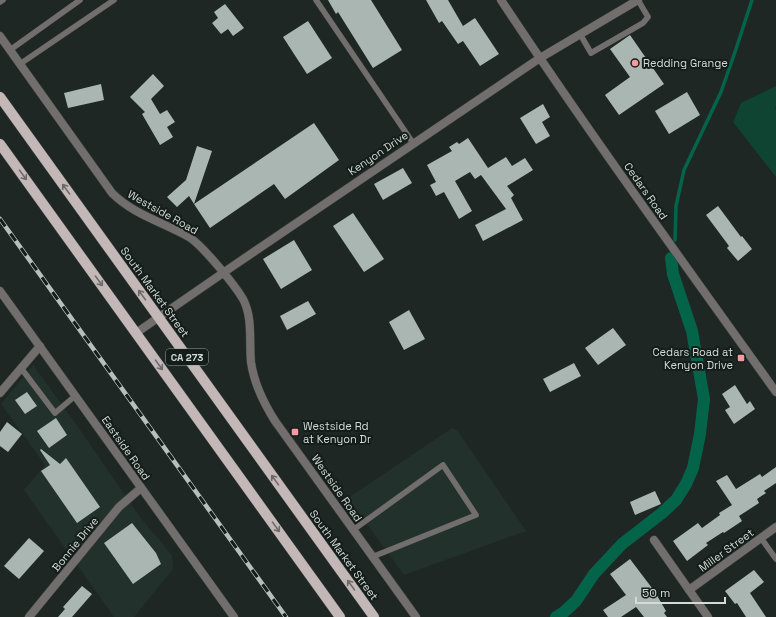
<svg xmlns="http://www.w3.org/2000/svg" width="776" height="617" font-family="'Space Grotesk',sans-serif">
<style>
.built{fill:#22312b}
.green{fill:#0f4433}
.lines{fill:none;stroke-linecap:round;stroke-linejoin:round}
.stream{stroke:#036449;stroke-width:3.5}
.canal{stroke:#036449;stroke-width:12}
.building{fill:#aab6b1}
.service-casing{stroke:#3b4440;stroke-width:6}
.minor-casing{stroke:#3b4440;stroke-width:9}
.tertiary-casing{stroke:#3b4440;stroke-width:9}
.primary-casing{stroke:#3b4440;stroke-width:11}
.service{stroke:#736e6e;stroke-width:5.5}
.minor{stroke:#736e6e;stroke-width:8}
.tertiary{stroke:#736e6e;stroke-width:8}
.primary{stroke:#c3b7b8;stroke-width:10}
.rail-casing{stroke:#b8bebb;stroke-width:4.5}
.rail{stroke:#141d1a;stroke-width:3;stroke-dasharray:9;stroke-linecap:butt}
.oneway{stroke:#6c6a69}
.poi-dot{fill:#f49b9f;stroke:#141d1a;stroke-width:1.5}
.labels{text-anchor:middle;dominant-baseline:central;stroke-width:4;stroke-linejoin:round;paint-order:stroke}
.shield{fill:#141d1a;stroke:#9aa19e;stroke-width:1}
.shield-label{font-size:10px;font-weight:bold;fill:#d4dad7}
.poi-label{font-size:11px;fill:#d4dad7;stroke:#141d1a;text-anchor:start}
.street-label{font-size:11px;fill:#d4dad7;stroke:#141d1a}
</style>
<rect width="100%" height="100%" fill="#1e2723"/>
<!-- built -->
<g class="built">
<path d="M33,365L78,427L140,517L172,555L173,569L134,617H114L24,490L45,465L1,404Z"/>
<path d="M452,428L457,430L526,531L404,575L348,498Z"/>
</g>
<!-- green -->
<path class="green" d="M776,86V107L775,108L776,110V177L733,122L741,103Z"/>
<g class="lines">
<!-- stream -->
<path class="stream" d="M675,240L676,206L684,170L721,92L735,52L752,0"/>
<!-- canal -->
<path class="canal" d="M556,617L564,612L576,601L594,574L622,544L662,513L676,500L686,484L693,468L700,434L704,399L692,331L673,274L671,258"/>
</g>
<!-- building -->
<g class="building">
<path d="M328,0H371L402,50L373,68L338,12L336,14Z"/>
<path d="M426,0H448L463,26L475,18L499,54L480,66L463,41L458,44L442,21L439,23Z"/>
<path d="M225,4L244,28L233,36L228,29L221,34L212,23L218,18L214,12Z"/>
<path d="M308,21L332,58L307,74L283,37Z"/>
<path d="M630,35L664,84L619,115L605,95L630,77L610,49Z"/>
<path d="M153,74L164,86L151,99L160,114L167,110L175,122L167,127L173,137L160,145L142,114L145,112L130,97Z"/>
<path d="M101,84L104,100L68,108L64,93Z"/>
<path d="M687,92L700,115L669,134L655,111Z"/>
<path d="M543,104L550,117L542,122L550,136L536,144L520,118Z"/>
<path d="M314,123L339,160L285,199L274,184L210,228L194,204Z"/>
<path d="M468,138L488,168L506,157L512,166L525,158L533,170L507,186L514,195L511,198L523,220L483,241L475,225L506,209L481,175L475,179L470,172L455,181L472,211L459,219L444,192L436,196L430,185L436,182L427,165L452,151L449,147L457,142L459,144Z"/>
<path d="M197,146L212,151L194,204L189,196L177,207L167,197L186,180Z"/>
<path d="M403,168L412,183L383,200L374,184Z"/>
<path d="M718,206L741,237L742,236L752,249L738,261L727,248L729,246L706,215Z"/>
<path d="M353,213L384,259L364,272L333,226Z"/>
<path d="M294,240L312,270L281,289L263,259Z"/>
<path d="M308,301L316,314L287,330L280,316Z"/>
<path d="M409,310L425,339L404,350L389,322Z"/>
<path d="M613,328L626,345L598,365L585,348Z"/>
<path d="M574,363L581,376L550,392L543,379Z"/>
<path d="M735,385L747,404L750,401L755,409L734,424L725,410L730,407L722,394Z"/>
<path d="M27,392L37,406L25,414L15,400Z"/>
<path d="M56,418L67,435L49,448L37,431Z"/>
<path d="M7,422L22,434L8,452L0,446V432Z"/>
<path d="M41,449L60,464L66,458L100,507L77,523L41,471L50,465L40,450Z"/>
<path d="M776,467V483L764,491L766,493L757,499L759,503L739,516L742,521L724,533L723,532L706,543L708,545L687,561L673,541L698,523L702,528L720,515L719,513L732,505L716,481L727,475L736,489L760,474L762,477Z"/>
<path d="M655,491L661,504L635,515L630,502Z"/>
<path d="M132,523L156,553L161,564L133,584L104,543Z"/>
<path d="M29,538L44,551L19,579L4,566Z"/>
<path d="M630,559L655,592L666,611L664,613L667,617H644L636,607L621,617H608L603,610L626,595L610,574Z"/>
<path d="M754,570L764,582L750,593L766,617H746L737,603L735,604L725,591Z"/>
<path d="M82,586L92,594L72,617H58L65,609L63,607Z"/>
</g>
<g class="lines">
<defs>
<g id="service">
<path d="M316,0L413,143"/>
<path d="M0,2L3,0"/>
<path d="M580,34L591,53L643,23L648,17L638,0"/>
<path d="M10,50L80,0"/>
<path d="M20,64L114,0"/>
<path d="M21,368L55,413L75,396"/>
<path d="M353,530L443,465L476,515L372,557"/>
<path d="M761,538L776,559"/>
</g>
<g id="minor">
<path d="M501,0C589,133 683,262 776,392"/>
<path d="M136,333L236,264L540,58L638,0"/>
<path d="M0,393L40,346"/>
<path d="M654,540L708,617"/>
<path d="M689,590L776,527"/>
<path d="M29,617L119,507L141,488"/>
</g>
<g id="tertiary">
<path d="M0,36L112,193C134,215 163,222 189,237C203,246 234,284 243,299C253,318 249,341 251,362C254,384 263,402 275,421L416,617"/>
<path d="M0,291L234,617"/>
</g>
<g id="primary">
<path d="M0,97L374,617"/>
<path d="M0,144L340,617"/>
</g>
</defs>
<!-- service casing -->
<use href="#service" class="service-casing"/>
<!-- minor casing -->
<use href="#minor" class="minor-casing"/>
<!-- tertiary casing -->
<use href="#tertiary" class="tertiary-casing"/>
<!-- primary casing -->
<use href="#primary" class="primary-casing"/>
<!-- service -->
<use href="#service" class="service"/>
<!-- minor -->
<use href="#minor" class="minor"/>
<!-- tertiary -->
<use href="#tertiary" class="tertiary"/>
<!-- primary -->
<use href="#primary" class="primary"/>
<defs>
<path id="rail" d="M0,219L286,617"/>
</defs>
<!-- rail casing -->
<use href="#rail" class="rail-casing"/>
<!-- rail -->
<use href="#rail" class="rail"/>
</g>
<!-- one-way arrows -->
<defs><path id="oneway-shaft" d="M-6 0H5M1.5-3L5.5 0L1.5 3" fill="none" stroke-width="1.6" stroke-linecap="round" stroke-linejoin="round"/></defs>
<g class="oneway">
<use href="#oneway-shaft" transform="translate(23 175) rotate(54)"/>
<use href="#oneway-shaft" transform="translate(66 189) rotate(-126)"/>
<use href="#oneway-shaft" transform="translate(99 281) rotate(54)"/>
<use href="#oneway-shaft" transform="translate(142 295) rotate(-126)"/>
<use href="#oneway-shaft" transform="translate(159 365) rotate(54)"/>
<use href="#oneway-shaft" transform="translate(275 480) rotate(-126)"/>
<use href="#oneway-shaft" transform="translate(276 527) rotate(54)"/>
<use href="#oneway-shaft" transform="translate(351 585) rotate(-126)"/>
</g>
<!-- markers -->
<g class="poi-dot">
<circle cx="635" cy="63" r="4"/>
<rect x="737" y="354" width="8" height="8" rx="2"/>
<rect x="291" y="428" width="8" height="8" rx="2"/>
</g>
<g class="labels">
<!-- shield labels -->
<rect class="shield" x="166" y="349" width="42" height="16" rx="3"/>
<g class="shield-label">
<text x="187" y="357">CA 273</text>
</g>
<!-- poi labels -->
<g class="poi-label">
<text x="643" y="63">Redding Grange</text>
<text x="733" y="352" text-anchor="end">Cedars Road at<tspan x="733" dy="13">Kenyon Drive</tspan></text>
<text x="303" y="426">Westside Rd<tspan x="303" dy="13">at Kenyon Dr</tspan></text>
</g>
<!-- street labels -->
<g class="street-label">
<text transform="translate(378 153) rotate(-34)">Kenyon Drive</text>
<text transform="translate(646 191) rotate(55)">Cedars Road</text>
<text transform="translate(163 212) rotate(29)">Westside Road</text>
<text transform="translate(155 292) rotate(54)">South Market Street</text>
<text transform="translate(126 448) rotate(55)">Eastside Road</text>
<text transform="translate(337 488) rotate(55)">Westside Road</text>
<text transform="translate(75 544) rotate(-51)">Bonnie Drive</text>
<text transform="translate(726 550) rotate(-36)">Miller Street</text>
<text transform="translate(344 555) rotate(54)">South Market Street</text>
</g>
</g>
<!-- scale -->
<path d="M636 597v6h89v-6" fill="none" stroke="#d4dad7" stroke-width="2"/>
<text x="642" y="597" font-size="12" fill="#d4dad7" stroke="#141d1a" stroke-width="3" paint-order="stroke">50 m</text>
</svg>
